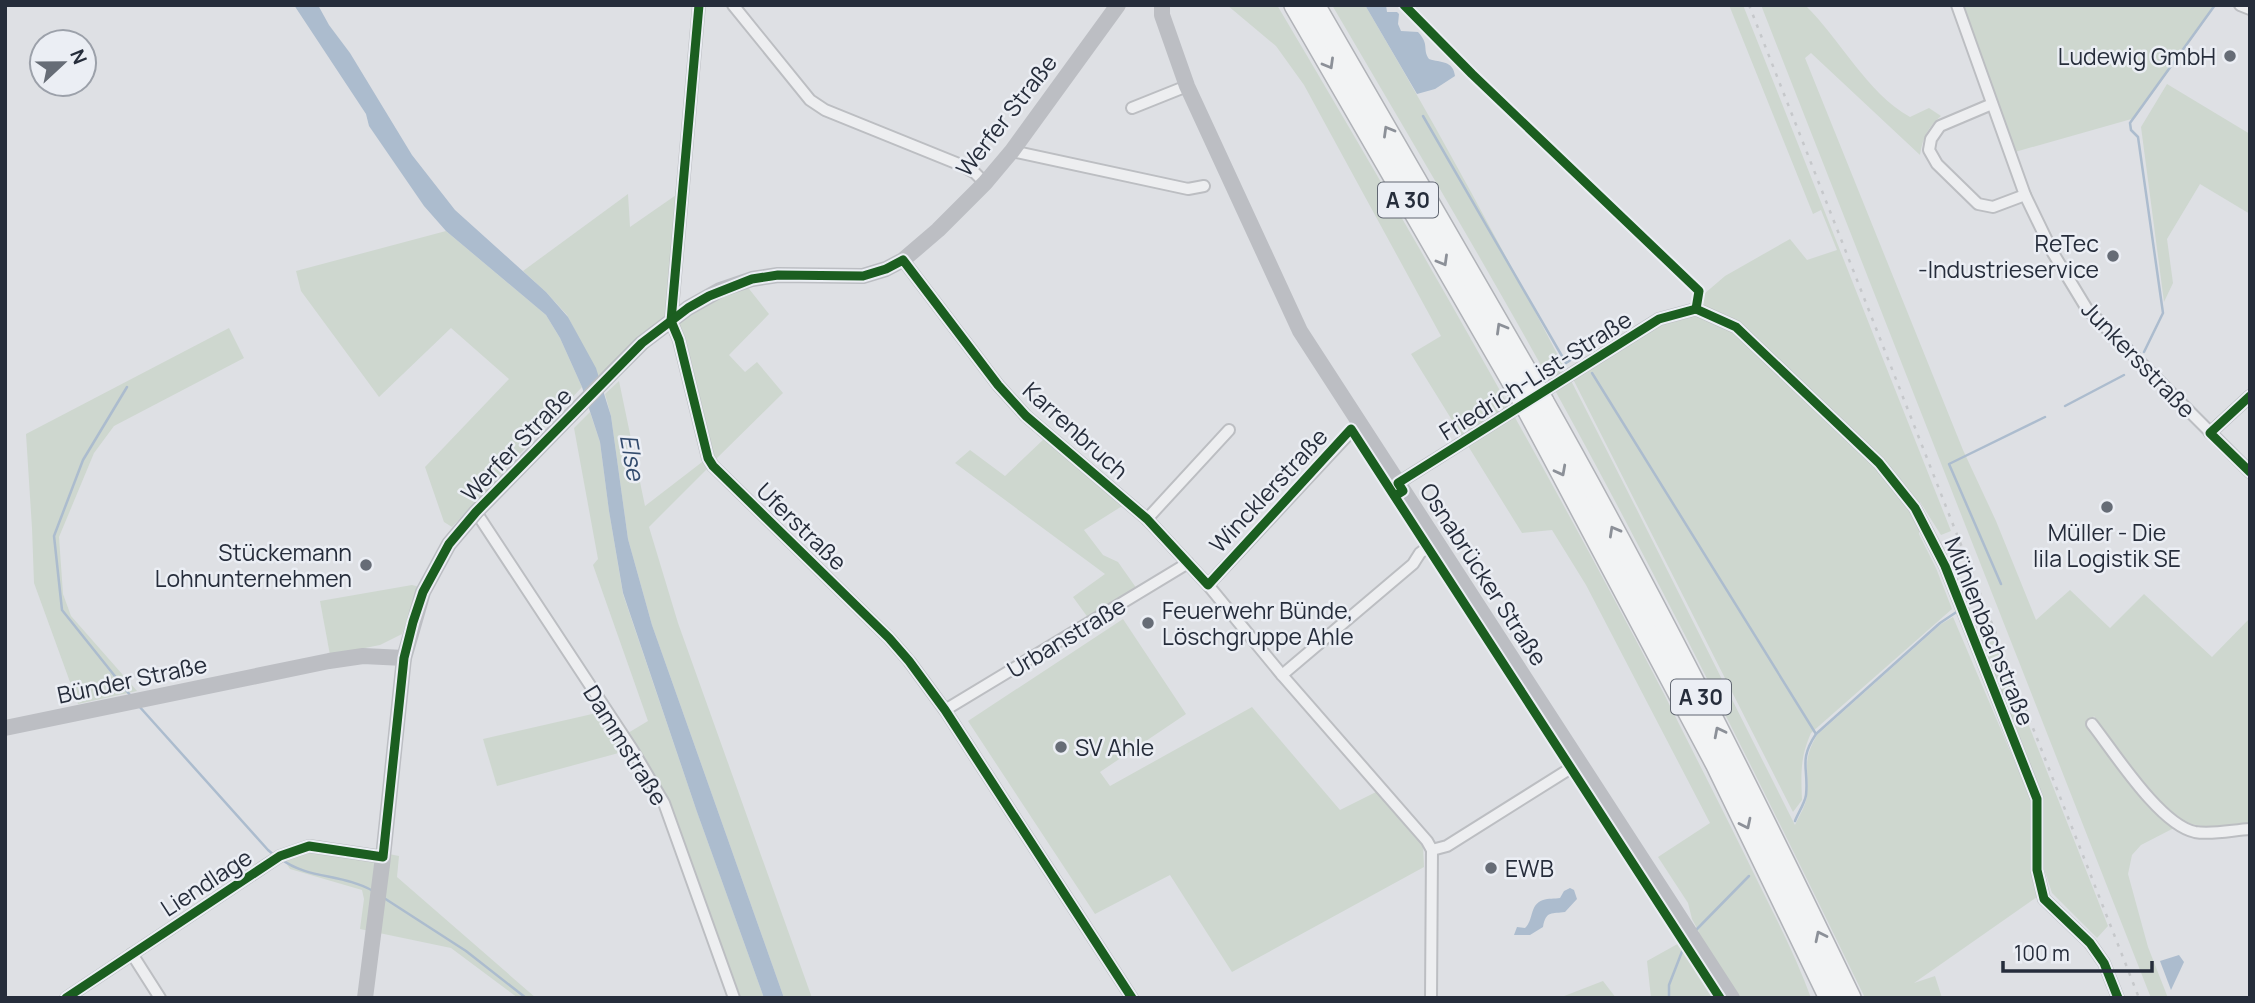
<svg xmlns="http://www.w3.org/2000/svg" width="2255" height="1003" font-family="Manrope,sans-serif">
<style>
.green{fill:#ced7cf}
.water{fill:#acbcce}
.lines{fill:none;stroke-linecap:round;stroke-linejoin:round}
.stream{stroke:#acbcce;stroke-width:2.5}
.street-casing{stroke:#bcbec2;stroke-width:14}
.highway-casing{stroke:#b1b3b8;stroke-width:24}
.street{stroke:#edeef0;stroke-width:10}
.secondary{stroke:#bcbec3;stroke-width:16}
.highway{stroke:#f2f3f4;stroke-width:21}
.rail{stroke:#c6c8cb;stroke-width:2.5;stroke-dasharray:3.5 7;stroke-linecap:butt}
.highway-bridge-casing{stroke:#b1b3b8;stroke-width:24;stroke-linecap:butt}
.highway-bridge{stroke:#f2f3f4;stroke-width:21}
.cycleway-casing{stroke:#ebeef4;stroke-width:13}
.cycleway{stroke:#1b5e20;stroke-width:9}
.oneway{stroke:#8c9098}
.poi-dot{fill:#666c76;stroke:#ebeef4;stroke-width:2.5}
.labels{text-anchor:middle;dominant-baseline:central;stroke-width:5;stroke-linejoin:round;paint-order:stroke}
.shield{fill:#ebeef4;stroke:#616772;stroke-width:2}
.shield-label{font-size:21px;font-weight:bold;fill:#262d3b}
.poi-label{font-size:23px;fill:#262d3b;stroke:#ebeef4;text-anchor:end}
.street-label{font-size:23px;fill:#262d3b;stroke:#ebeef4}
.water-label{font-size:24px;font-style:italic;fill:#324b6d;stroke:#ebeef4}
</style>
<rect width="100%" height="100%" fill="#dee0e4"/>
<!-- green -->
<g class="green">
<path d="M1227,5H1277C1411,231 1542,459 1663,692C1695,756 1728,820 1759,884C1778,922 1797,959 1811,998H1651L1647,961L1699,932L1692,919L1688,903L1658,857L1710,823L1586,585L1552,530L1522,533L1411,354L1441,336L1304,85L1276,46Z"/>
<path d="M1332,5H1365C1522,271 1656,549 1795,825C1799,816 1807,804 1807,794C1809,767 1802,761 1817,735L1941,624L1953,617L2031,800L2032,871L2037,897L1914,983L1935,976L1942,998H1865C1775,813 1684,628 1586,447C1505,297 1418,152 1332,5Z"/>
<path d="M1729,5H1743L1951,531L1941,535L1920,502L1919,534L1936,568L1952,609L1811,733C1800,758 1801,773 1802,800L1793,812L1573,379C1611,355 1654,319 1700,316L1704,294L1725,276L1790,239L1807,260L1837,250L1821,210L1813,214Z"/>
<path d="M1761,5H1805C1841,40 1866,92 1910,117L1929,108L1941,116C1928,127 1923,137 1920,155L1811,53L1805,58L1963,450L1996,521L2036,620L2070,590L2110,628L2144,594L2212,657L2250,618V824C2229,825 2205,830 2186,822C2151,806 2117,747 2094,716L2089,725L2156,811L2174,828L2141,845L2132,855L2128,874L2148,947L2168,998H2151Z"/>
<path d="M1963,5H2216L2135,118L2015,152Z"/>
<path d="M2167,84L2250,134V214L2200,184L2167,239L2173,283L2164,302L2141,127Z"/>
<path d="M679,193L666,317L598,376L567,315L546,292L523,271L628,194L630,227Z"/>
<path d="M446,231L546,315L560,338L582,387L452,527L444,522L425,467L509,379L451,328L379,397L301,291L296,271Z"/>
<path d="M746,285L769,314L729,355L745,372L757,362L783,393L714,461L677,323L705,303Z"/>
<path d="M229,328L244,358L114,426L94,453L59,537L63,594L71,616L137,691L78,704L34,583L32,528L26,434Z"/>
<path d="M619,381L645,506L706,459L710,466L649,527L678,623L812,998H784L652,625L628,539L611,416L605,394Z"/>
<path d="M590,412L600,442L609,511L623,594L697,812L764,998H738L669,800L628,733L648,721L593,565L598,559L574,428Z"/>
<path d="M1045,438L1127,503L1084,530L1103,555L1118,562L1137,589L1089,619L1073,597L1105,574L955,463L970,450L1005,476Z"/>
<path d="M412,585L420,587L402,634L380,645L330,655L320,601Z"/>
<path d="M1123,619L1186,714L1100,772L1110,786L1252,707L1340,810L1376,792L1423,845L1424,867L1232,972L1170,875L1095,914L968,721Z"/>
<path d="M1990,627L2108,926L2097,938L2052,893L2044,869L2042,799L1979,632Z"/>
<path d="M601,712L626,751L497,786L483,739Z"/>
<path d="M317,840L399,856L397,877L536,998H518L451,948L360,929L364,899L362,890L290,869L280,854Z"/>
<path d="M1603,981L1616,998H1599L1597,996L1591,998H1559Z"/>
</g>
<!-- water -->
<g class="water">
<path d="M294,5H318L329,25L350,53L412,155L455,210L546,292L568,317L596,368L611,416L628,539L652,625L784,998H764L697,812L623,593L609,511L600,442L582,387L560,338L546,315L446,231L424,206L369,126L366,114Z"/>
<path d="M1365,5H1386L1387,12H1397L1399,14L1398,24L1401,31L1418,32C1430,45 1422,49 1429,59C1441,63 1453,60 1455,76L1435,89L1417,94Z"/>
<path d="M1570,888L1574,890L1577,899L1565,912C1552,914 1546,910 1543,927L1530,935H1514L1517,927L1525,928C1534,920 1529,905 1543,900C1548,898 1555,899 1560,898L1564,891Z"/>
<path d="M2179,955L2184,962L2171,990L2160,961Z"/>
</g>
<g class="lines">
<!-- stream -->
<g class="stream">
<path d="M1423,116L1566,363L1580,354"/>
<path d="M2144,352L2163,313L2138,137L2131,130L2130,123L2215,5"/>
<path d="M1592,373L1816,734"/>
<path d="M127,387L83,460L54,536L62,610L130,695"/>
<path d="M2065,406L2124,375"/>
<path d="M2001,584L1949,464L2045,417"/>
<path d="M1965,608L1977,602"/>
<path d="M138,705L268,850L275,856"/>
<path d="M1795,821C1798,813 1805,803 1806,795C1809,768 1798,761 1816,734L1940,623L1958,611"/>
<path d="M281,859C307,879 344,874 373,891"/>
<path d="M384,898L466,951L526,998"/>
<path d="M1696,930L1749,876"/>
<path d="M1669,998V985L1683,949"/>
</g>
<defs>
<g id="street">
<path d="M699,5L671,321L679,340L708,458L713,466L889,638L909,661L945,710L1132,998"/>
<path d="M733,5L810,100L825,110L961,165L975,173L985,183"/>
<path d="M1957,5L2025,195L2053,253L2087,309L2250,472"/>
<path d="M2240,5L2250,9"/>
<path d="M1992,104L1940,126L1931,139L1929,150L1937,164L1978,204L1993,207L2025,195"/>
<path d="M1132,108L1187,86"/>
<path d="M1012,151L1188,189L1204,186"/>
<path d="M903,260L998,385L1026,416L1147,519L1208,585L1282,675L1427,841L1432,850L1431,998"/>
<path d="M2210,433L2250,396"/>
<path d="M1398,483L1659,319L1696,309L1736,327L1879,463L1915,508L1945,566L2037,799V870L2044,899L2090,943L2104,963L2118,998"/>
<path d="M476,512L632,749L664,803L734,998"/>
<path d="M1147,519L1229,430"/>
<path d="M1208,585L1359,423"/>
<path d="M1282,675L1413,564L1420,553L1436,541"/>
<path d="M945,710L1188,563"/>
<path d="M2092,724C2114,752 2160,825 2195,832C2212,835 2233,830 2250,829"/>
<path d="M1432,850L1447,846L1579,763"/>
<path d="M132,954L160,998"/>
<path d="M66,998L280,856L309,846L383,857"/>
</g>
<g id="highway">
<path d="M1295,5L1521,396"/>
<path d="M1314,5L1535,387"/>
<path d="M1543,402C1653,596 1753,796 1850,998"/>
<path d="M1529,411L1716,763L1830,998"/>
</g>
</defs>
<!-- street casing -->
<use href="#street" class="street-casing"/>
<!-- highway casing -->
<use href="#highway" class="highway-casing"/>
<!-- street -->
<use href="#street" class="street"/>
<!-- secondary -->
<g class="secondary">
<path d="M1162,5V15L1187,86L1300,331L1732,998"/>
<path d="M5,728L329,661L363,656L404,658"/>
<path d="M365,998L383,857L404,658L423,592L449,544L476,512L613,372L642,343L688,308L720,290L752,279L778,275L863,276L886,269L903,260L938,230L985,183L1012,151L1118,5"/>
</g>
<!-- highway -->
<use href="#highway" class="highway"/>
<!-- rail -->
<path class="rail" d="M1749,5L2139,998"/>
<defs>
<g id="highway-bridge">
<path d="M1535,387L1543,402"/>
<path d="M1521,396L1529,411"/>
</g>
</defs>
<!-- highway-bridge casing -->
<use href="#highway-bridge" class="highway-bridge-casing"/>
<!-- highway-bridge -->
<use href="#highway-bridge" class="highway-bridge"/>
<defs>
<g id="cycleway">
<path d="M699,5L671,321L679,340L708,458L713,466L889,638L909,661L945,710L1132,998"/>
<path d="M1404,5L1472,74L1699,291L1696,309"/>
<path d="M1696,309L1736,327L1879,463L1915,508L1945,566L2037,799V870L2044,899L2090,943L2104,963L2118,998"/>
<path d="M2250,396L2210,433L2250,472"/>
<path d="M1395,496L1403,491L1398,483L1659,319L1696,309"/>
<path d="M66,998L280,856L309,846L383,857L404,658L413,622L423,592L449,544L476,512L642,343L688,308L709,296L752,279L778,275L863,276L886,269L903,260L998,385L1026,416L1147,519L1208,585L1351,429L1720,998"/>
</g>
</defs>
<!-- cycleway casing -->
<use href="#cycleway" class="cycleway-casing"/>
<!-- cycleway -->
<use href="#cycleway" class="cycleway"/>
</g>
<!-- one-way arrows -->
<defs><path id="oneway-chevron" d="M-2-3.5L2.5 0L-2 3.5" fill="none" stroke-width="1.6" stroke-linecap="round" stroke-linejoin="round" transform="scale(1.75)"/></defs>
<g class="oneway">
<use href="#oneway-chevron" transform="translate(1329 64) rotate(60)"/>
<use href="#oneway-chevron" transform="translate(1388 131) rotate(-120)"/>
<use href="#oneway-chevron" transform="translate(1443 261) rotate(60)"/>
<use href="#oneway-chevron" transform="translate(1501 328) rotate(-120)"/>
<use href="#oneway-chevron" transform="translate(1561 471) rotate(62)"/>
<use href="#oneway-chevron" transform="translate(1614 531) rotate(-119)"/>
<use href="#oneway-chevron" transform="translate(1719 732) rotate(-117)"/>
<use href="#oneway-chevron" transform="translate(1746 824) rotate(64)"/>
<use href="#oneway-chevron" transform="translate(1820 936) rotate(-116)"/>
</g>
<!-- markers -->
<g class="poi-dot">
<circle cx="2230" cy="56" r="7"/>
<circle cx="2113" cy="256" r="7"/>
<circle cx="2107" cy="507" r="7"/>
<circle cx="366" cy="565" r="7"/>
<circle cx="1148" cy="623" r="7"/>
<circle cx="1061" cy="747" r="7"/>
<circle cx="1491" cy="868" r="7"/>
</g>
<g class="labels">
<!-- shield labels -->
<g class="shield">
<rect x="1378" y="182.5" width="60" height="35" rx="5"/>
<rect x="1671" y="679.5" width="60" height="35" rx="5"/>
</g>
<g class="shield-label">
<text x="1408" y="200">A 30</text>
<text x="1701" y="697">A 30</text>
</g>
<!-- poi labels -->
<g class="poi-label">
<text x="2216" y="56">Ludewig GmbH</text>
<text x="2099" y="243">ReTec<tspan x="2099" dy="26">-Industrieservice</tspan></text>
<text x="2107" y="532" text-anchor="middle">Müller - Die<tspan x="2107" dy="26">lila Logistik SE</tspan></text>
<text x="352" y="552">Stückemann<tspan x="352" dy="26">Lohnunternehmen</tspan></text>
<text x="1162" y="610" text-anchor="start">Feuerwehr Bünde,<tspan x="1162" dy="26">Löschgruppe Ahle</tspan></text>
<text x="1075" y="747" text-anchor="start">SV Ahle</text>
<text x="1505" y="868" text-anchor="start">EWB</text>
</g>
<!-- street labels -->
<g class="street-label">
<text transform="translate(1006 115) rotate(-52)">Werfer Straße</text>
<text transform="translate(2139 359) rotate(46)">Junkersstraße</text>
<text transform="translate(1535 375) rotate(-32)">Friedrich-List-Straße</text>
<text transform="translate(1076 430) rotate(42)">Karrenbruch</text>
<text transform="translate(516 444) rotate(-46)">Werfer Straße</text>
<text transform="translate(1268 490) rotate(-47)">Wincklerstraße</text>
<text transform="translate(802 526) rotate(44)">Uferstraße</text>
<text transform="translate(1484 574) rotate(57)">Osnabrücker Straße</text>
<text transform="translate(1990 631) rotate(68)">Mühlenbachstraße</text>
<text transform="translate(1066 637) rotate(-31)">Urbanstraße</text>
<text transform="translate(132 679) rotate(-12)">Bünder Straße</text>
<text transform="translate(626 745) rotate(58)">Dammstraße</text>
<text transform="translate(206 882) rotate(-33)">Liendlage</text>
</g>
<!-- water labels -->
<g class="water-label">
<text transform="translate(633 457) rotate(80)">Else</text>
</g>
</g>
<!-- border -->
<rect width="2255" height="1003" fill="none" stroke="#262d3b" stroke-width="14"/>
<!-- north arrow -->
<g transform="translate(63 63) rotate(68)"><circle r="33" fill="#ebeef4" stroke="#9ca1aa" stroke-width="2"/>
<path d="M0-5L12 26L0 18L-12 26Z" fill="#666c76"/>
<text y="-10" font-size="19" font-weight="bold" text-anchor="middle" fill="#262d3b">N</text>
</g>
<!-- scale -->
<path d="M2003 961v10h149v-10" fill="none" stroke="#262d3b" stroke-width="3.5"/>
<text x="2014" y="961" font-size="21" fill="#262d3b" stroke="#ebeef4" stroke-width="5" paint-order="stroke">100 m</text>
</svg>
